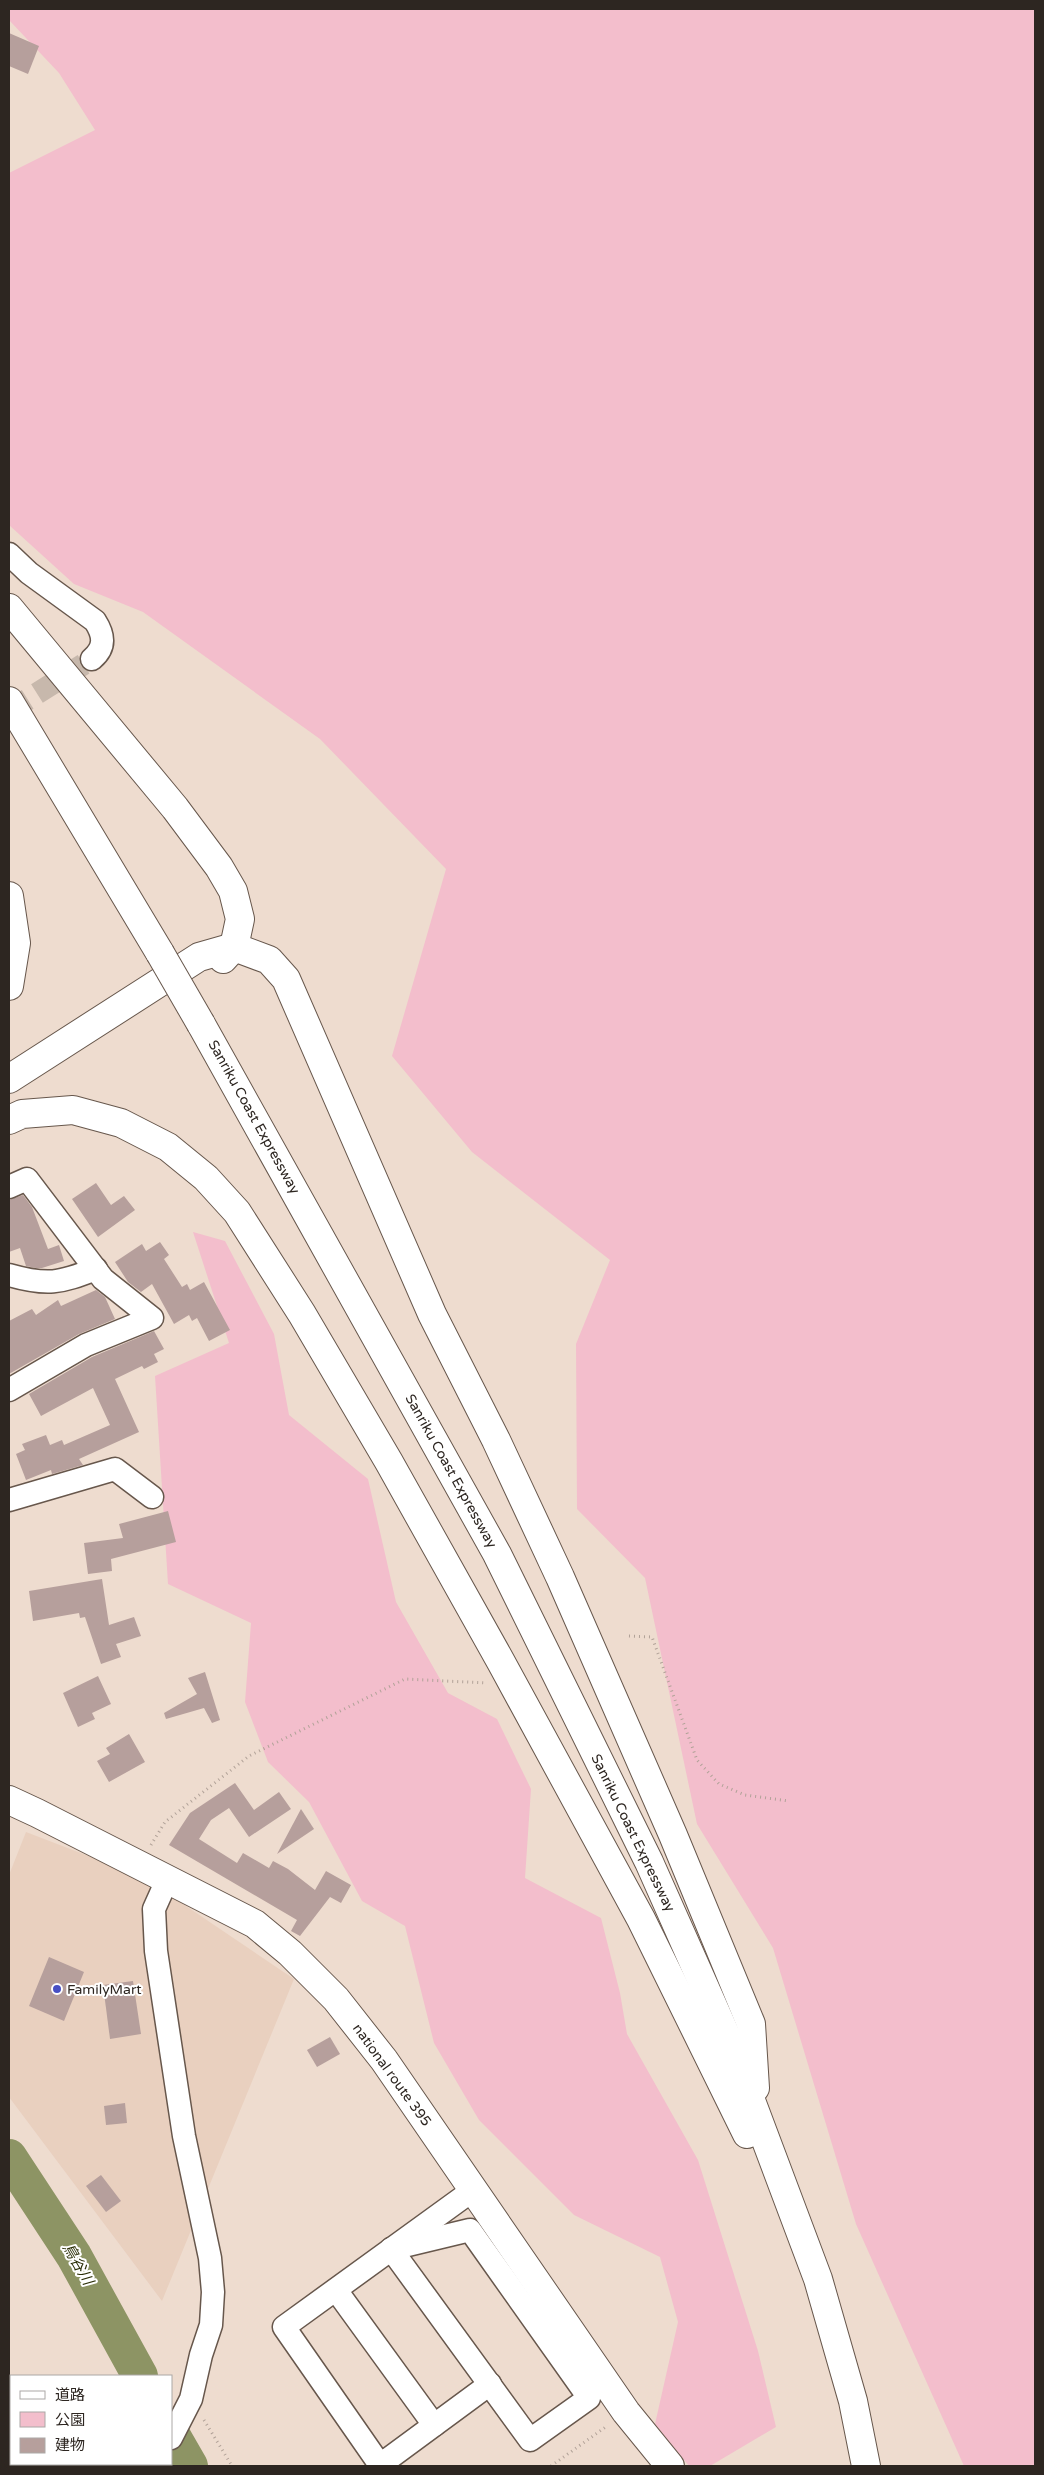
<svg xmlns="http://www.w3.org/2000/svg" width="1044" height="2475" font-family="'Varela Round','Noto Sans JP',sans-serif">
<style>
.built{fill:#e9d0bf}
.green{fill:#f3becc}
.lines{fill:none;stroke-linecap:round;stroke-linejoin:round}
.river{stroke:#8d9464;stroke-width:36}
.building{fill:#b69f9c}
.minor-tunnel{stroke:#c7b8ac;stroke-width:22;stroke-dasharray:22 11;stroke-linecap:butt}
.minor-casing{stroke:#67574c;stroke-width:25}
.highway-casing{stroke:#67574c;stroke-width:30}
.path{stroke:#b1a298;stroke-width:3;stroke-dasharray:1 4;stroke-linecap:butt}
.minor{stroke:#fff;stroke-width:22}
.highway{stroke:#fff;stroke-width:28}
.highway-bridge-casing{stroke:#67574c;stroke-width:30;stroke-linecap:butt}
.highway-bridge{stroke:#fff;stroke-width:28}
.poi-dot{fill:#474fc4;stroke:#fff;stroke-width:2}
.labels{text-anchor:middle;dominant-baseline:central;stroke-width:4;stroke-linejoin:round;paint-order:stroke}
.street-label{font-size:14px;fill:#2d2621;stroke:#fff}
.poi-label{font-size:14px;fill:#2d2621;stroke:#fff;text-anchor:start}
.water-label{font-size:15px;font-style:italic;fill:#2b2f07;stroke:#fff}
</style>
<rect width="100%" height="100%" fill="#eedccf"/>
<!-- built -->
<path class="built" d="M26,1832L143,1877L294,1979L162,2301L9,2097V1875Z"/>
<!-- green -->
<g class="green">
<path d="M9,9H1035V2466H964L856,2224L773,1948L697,1824L645,1578L577,1509L576,1344L610,1260L472,1152L392,1056L446,869L320,739L143,612L74,584L9,525V173L95,130L59,73L9,20Z"/>
<path d="M193,1232L225,1241L274,1334L289,1415L368,1479L396,1602L448,1693L497,1719L531,1789L525,1878L601,1918L620,1993L627,2034L698,2160L758,2351L776,2427L710,2466H689L655,2424L678,2322L660,2257L574,2215L479,2120L434,2043L405,1926L362,1901L309,1802L268,1762L245,1702L251,1623L168,1584L155,1376L229,1343Z"/>
</g>
<g class="lines">
<!-- river -->
<g class="river">
<path d="M9,2157L74,2256L140,2376"/>
<path d="M171,2433L190,2466"/>
</g>
</g>
<!-- building -->
<g class="building">
<path d="M9,33L39,46L28,74L9,66Z"/>
<path d="M96,1183L111,1205L124,1196L135,1210L98,1237L72,1199Z"/>
<path d="M23,1195L32,1207L48,1249L59,1245L64,1261L42,1268H36L26,1266L20,1248L9,1252V1200Z"/>
<path d="M160,1242L169,1255L164,1259L182,1287L187,1284L190,1290L204,1282L230,1330L209,1341L197,1318L192,1321L189,1315L174,1324L152,1284L141,1292L128,1282L115,1262L142,1244L146,1251Z"/>
<path d="M96,1290L105,1297L115,1319L79,1334L9,1374V1321L32,1309L36,1315L58,1300L61,1306Z"/>
<path d="M154,1331L164,1349L154,1354L158,1362L144,1369L142,1366L115,1379L139,1432L79,1459L83,1465L52,1474L51,1470L26,1480L16,1454L25,1450L22,1444L46,1435L50,1445L62,1440L64,1445L110,1425L93,1388L41,1416L29,1394L92,1357Z"/>
<path d="M168,1511L176,1542L111,1559L112,1571L88,1574L84,1543L123,1538L119,1524Z"/>
<path d="M102,1579L109,1625L134,1617L141,1636L116,1644L121,1657L101,1664L85,1617L80,1618L79,1613L33,1621L29,1591Z"/>
<path d="M205,1672L220,1720L212,1723L204,1708L166,1719L164,1713L197,1694L188,1678Z"/>
<path d="M98,1676L111,1704L92,1713L95,1719L78,1727L63,1693Z"/>
<path d="M129,1734L145,1762L109,1782L97,1761L110,1754L106,1748Z"/>
<path d="M235,1783L254,1810L279,1792L291,1809L249,1837L229,1808L211,1820L199,1839L237,1863L243,1853L269,1868L273,1861L288,1869L315,1890L326,1871L351,1885L341,1903L330,1897L300,1936L291,1931L297,1920L169,1845L190,1813Z"/>
<path d="M301,1809L314,1829L277,1854Z"/>
<path d="M49,1957L84,1972L64,2021L29,2006Z"/>
<path d="M133,1981L141,2034L110,2039L103,1985Z"/>
<path d="M330,2037L340,2054L317,2067L307,2050Z"/>
<path d="M125,2103L127,2123L106,2125L104,2106Z"/>
<path d="M101,2175L121,2201L106,2212L86,2186Z"/>
</g>
<g class="lines">
<!-- minor-tunnel -->
<path class="minor-tunnel" d="M9,711L92,659"/>
<defs>
<g id="minor">
<path d="M9,554L29,573L95,621C104,635 106,647 92,659"/>
<path d="M9,1187L27,1179L103,1279L152,1318L86,1345L9,1390"/>
<path d="M9,1275C48,1286 59,1283 96,1269"/>
<path d="M9,1500L115,1469L152,1497"/>
<path d="M167,1880L154,1909L156,1951L184,2136L210,2258L213,2292L211,2325L201,2355L191,2399L171,2438"/>
<path d="M473,2190L284,2327L380,2465L490,2384"/>
<path d="M470,2230L589,2398L530,2440L391,2249Z"/>
<path d="M336,2290L434,2425"/>
<path d="M157,2466L159,2464"/>
</g>
<g id="highway">
<path d="M9,608L175,808L219,867L233,891L240,919L234,947L223,959"/>
<path d="M9,701L160,953"/>
<path d="M9,896L16,943L9,986"/>
<path d="M201,1024L497,1554L649,1862L729,2042L818,2279L853,2401L866,2466"/>
<path d="M9,1079L199,957L234,947L269,960L286,979L432,1314L496,1440L560,1577L673,1835L751,2024L755,2088"/>
<path d="M9,1120L22,1114L73,1110L121,1123L168,1147L206,1178L237,1212L302,1314L389,1462L501,1662L641,1919L747,2134"/>
<path d="M9,1800L37,1813L255,1924L290,1953L336,1999L384,2060L626,2412L670,2466"/>
</g>
</defs>
<!-- minor casing -->
<use href="#minor" class="minor-casing"/>
<!-- highway casing -->
<use href="#highway" class="highway-casing"/>
<!-- path -->
<g class="path">
<path d="M629,1636L652,1637L697,1760L719,1784L745,1795L789,1801"/>
<path d="M151,1845L165,1822L249,1756L405,1679L486,1683"/>
<path d="M204,2420L232,2466"/>
<path d="M551,2466L607,2426"/>
</g>
<!-- minor -->
<use href="#minor" class="minor"/>
<!-- highway -->
<use href="#highway" class="highway"/>
<defs>
<path id="highway-bridge" d="M160,953L201,1024"/>
</defs>
<!-- highway-bridge casing -->
<use href="#highway-bridge" class="highway-bridge-casing"/>
<!-- highway-bridge -->
<use href="#highway-bridge" class="highway-bridge"/>
</g>
<!-- markers -->
<circle class="poi-dot" cx="57" cy="1989" r="5"/>
<g class="labels">
<!-- street labels -->
<g class="street-label">
<text transform="translate(254 1117) rotate(61)">Sanriku Coast Expressway</text>
<text transform="translate(451 1471) rotate(61)">Sanriku Coast Expressway</text>
<text transform="translate(633 1833) rotate(64)">Sanriku Coast Expressway</text>
<text transform="translate(392 2075) rotate(54)">national route 395</text>
</g>
<!-- poi labels -->
<g class="poi-label">
<text x="67" y="1989">FamilyMart</text>
</g>
<!-- water labels -->
<g class="water-label">
<text transform="translate(78 2264) rotate(60)">鳥谷川</text>
</g>
</g>
<!-- border -->
<rect width="1044" height="2475" fill="none" stroke="#2d2621" stroke-width="20"/>
<!-- legend -->
<rect x="10" y="2375" width="162" height="90" fill="#ffffff" stroke="#aba8a6"/>
<rect x="20" y="2391" width="25" height="8" fill="#ffffff" stroke="#aba8a6"/>
<text x="55" y="2400" font-size="15" fill="#2d2621">道路</text>
<rect x="20" y="2412" width="25" height="15" fill="#f3becc" stroke="#aba8a6"/>
<text x="55" y="2425" font-size="15" fill="#2d2621">公園</text>
<rect x="20" y="2438" width="25" height="15" fill="#b69f9c" stroke="#aba8a6"/>
<text x="55" y="2450" font-size="15" fill="#2d2621">建物</text>
</svg>
